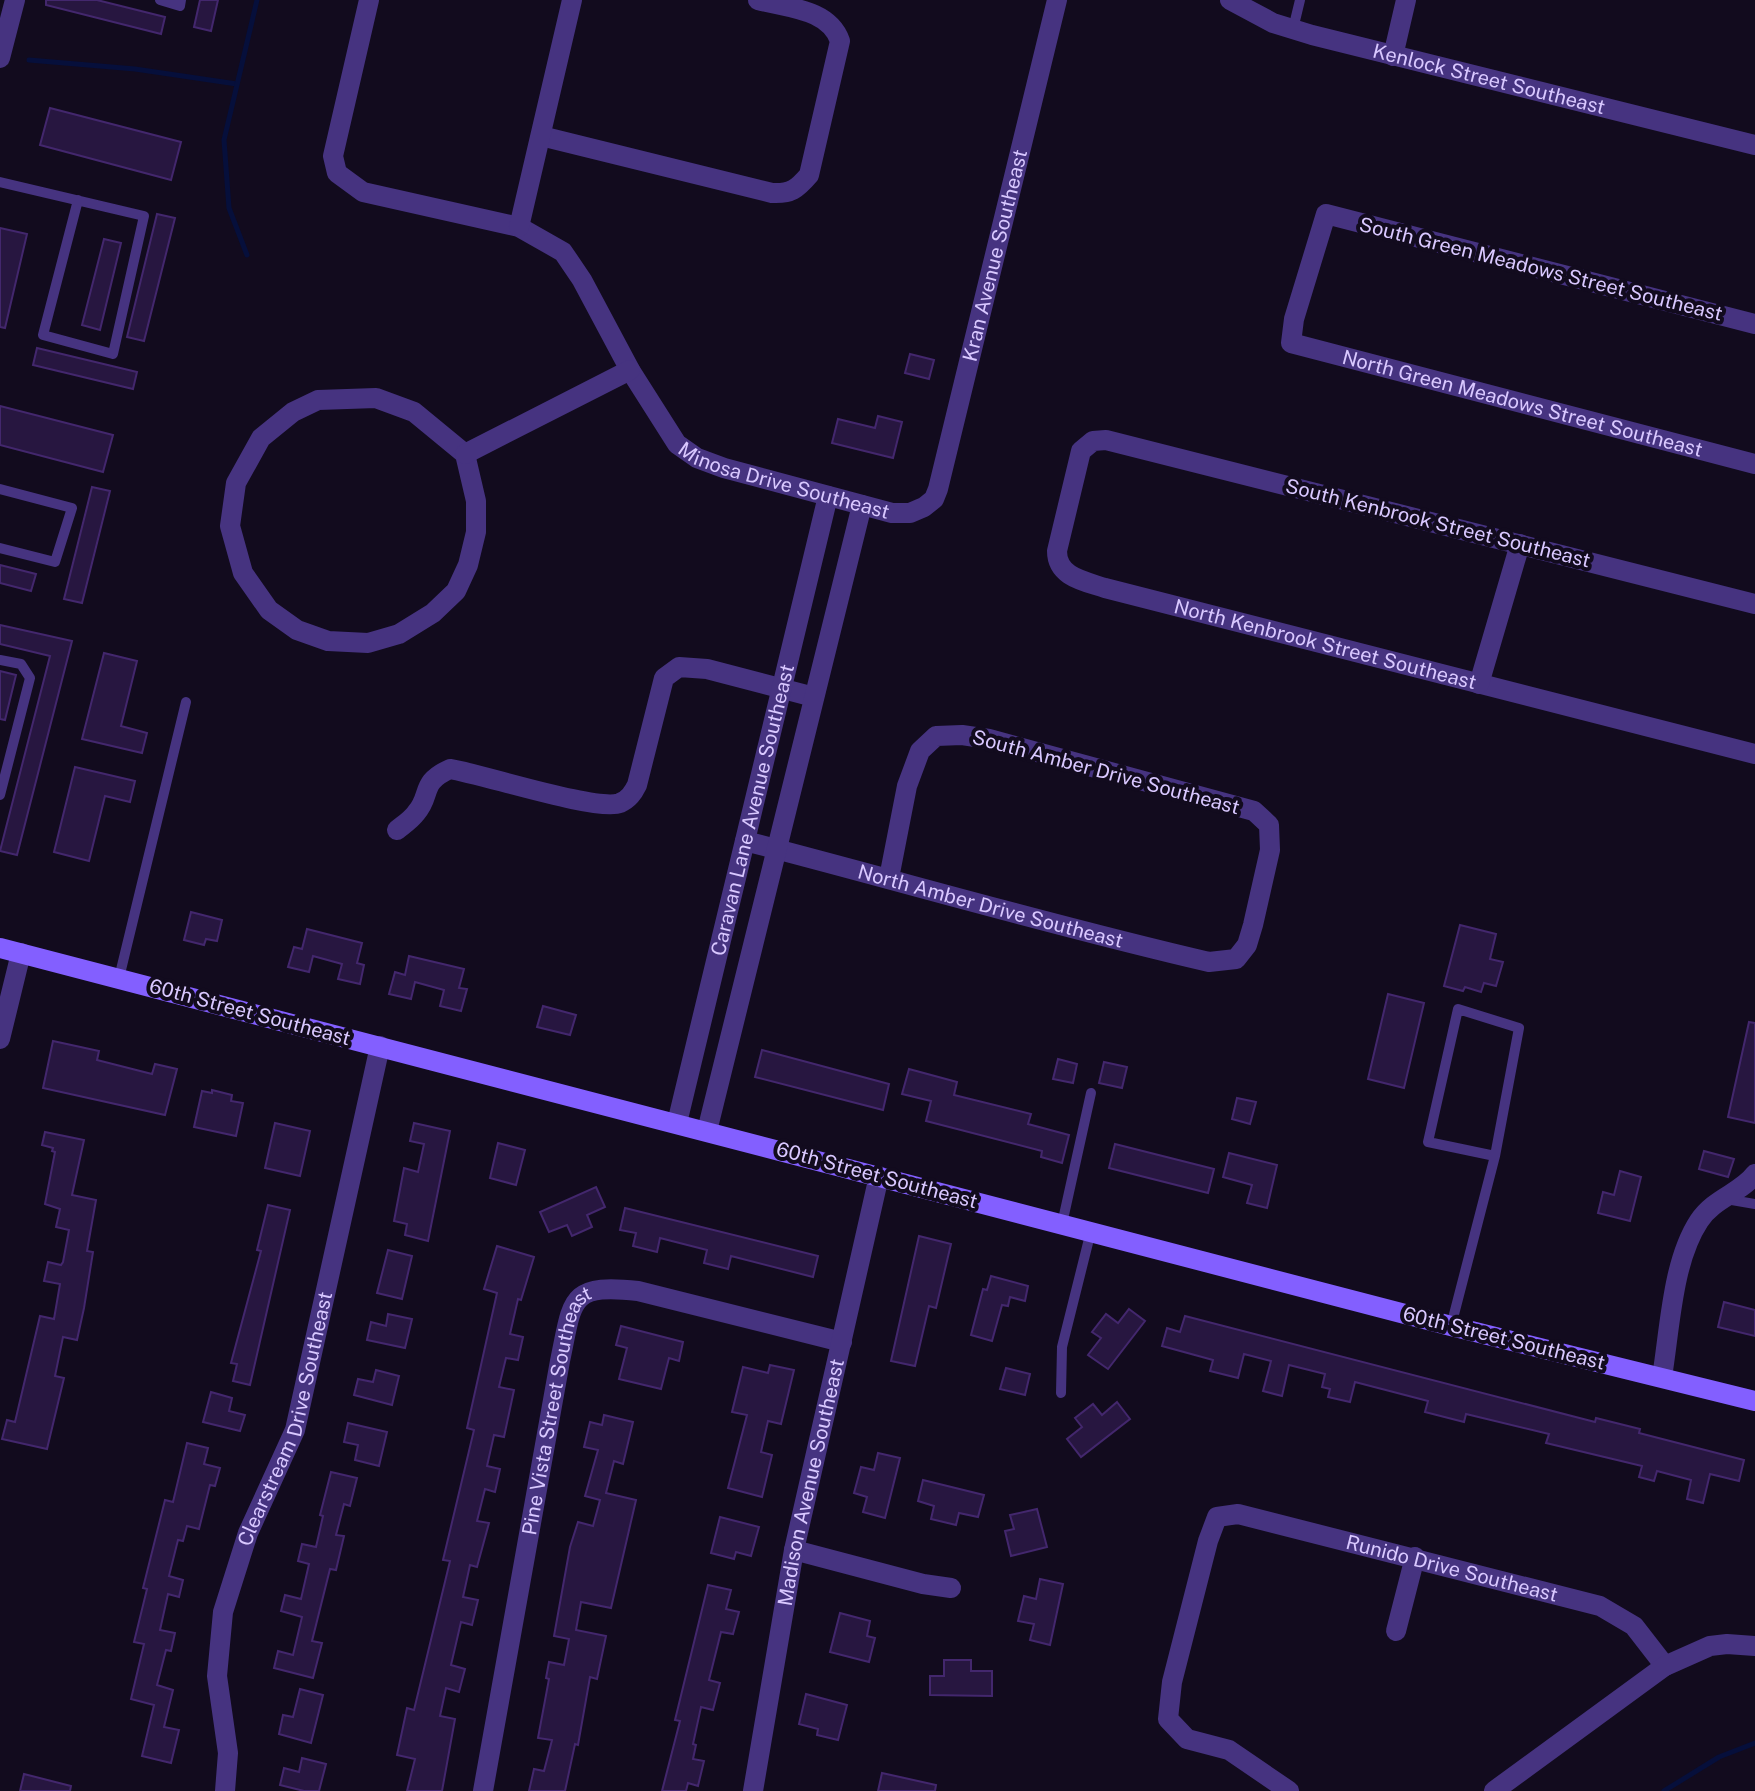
<svg xmlns="http://www.w3.org/2000/svg" width="1755" height="1791" font-family="'Public Sans',sans-serif">
<style>
.lines{fill:none;stroke-linecap:round;stroke-linejoin:round}
.stream{stroke:#060f3b;stroke-width:5}
.building{fill:#271640;stroke:#43276d;stroke-width:2}
.service{stroke:#463380;stroke-width:10}
.minor{stroke:#463380;stroke-width:20}
.tertiary{stroke:#463380;stroke-width:20}
.secondary{stroke:#835fff;stroke-width:20}
.labels{text-anchor:middle;dominant-baseline:central;stroke-width:8;stroke-linejoin:round;paint-order:stroke}
.street-label{font-size:20px;fill:#d9c8ff;stroke:#120b1e}
</style>
<rect width="100%" height="100%" fill="#120b1e"/>
<g class="lines">
<!-- stream -->
<g class="stream">
<path d="M29,60L135,69L237,84"/>
<path d="M247,255L229,208L224,140L257,0"/>
<path d="M1664,1791L1719,1757L1755,1743"/>
</g>
</g>
<!-- building -->
<g class="building">
<path d="M46,0H97L165,17L161,34L46,5Z"/>
<path d="M200,0H218L211,31L194,27Z"/>
<path d="M50,108L181,142L171,180L40,145Z"/>
<path d="M157,214L175,218L144,341L127,337Z"/>
<path d="M0,228L27,234L5,328L0,327Z"/>
<path d="M104,239L121,243L100,330L82,325Z"/>
<path d="M37,348L137,372L133,389L33,365Z"/>
<path d="M910,354L934,360L929,379L905,373Z"/>
<path d="M0,406L113,435L103,472L0,445Z"/>
<path d="M878,416L902,422L893,458L832,443L838,419L875,428Z"/>
<path d="M92,487L110,491L82,603L64,599Z"/>
<path d="M0,565L36,574L31,591L0,583Z"/>
<path d="M0,625L72,641L17,855L0,851L50,656L0,644Z"/>
<path d="M104,653L137,661L121,726L147,733L142,753L82,739Z"/>
<path d="M0,671L16,675L5,720L0,719Z"/>
<path d="M75,767L135,781L130,802L105,796L89,861L54,852Z"/>
<path d="M191,912L222,920L217,941L206,939L204,945L184,940Z"/>
<path d="M1460,925L1496,934L1490,959L1503,962L1496,986L1484,983L1481,992L1465,987L1463,991L1444,986Z"/>
<path d="M307,929L362,943L357,963L364,965L360,984L338,979L342,964L313,956L309,972L288,967L294,947L302,949Z"/>
<path d="M409,956L464,969L459,988L467,989L461,1011L440,1006L444,990L415,982L411,999L389,994L395,972L405,975Z"/>
<path d="M1388,994L1424,1003L1404,1088L1368,1079Z"/>
<path d="M543,1006L576,1015L570,1035L537,1027Z"/>
<path d="M1749,1022L1755,1023V1123L1728,1117Z"/>
<path d="M53,1041L99,1051L97,1060L152,1074L155,1064L177,1069L165,1115L43,1088Z"/>
<path d="M762,1050L889,1084L883,1110L755,1077Z"/>
<path d="M1058,1059L1077,1064L1073,1083L1053,1079Z"/>
<path d="M1104,1062L1127,1067L1122,1088L1099,1083Z"/>
<path d="M909,1069L957,1082L954,1095L1031,1114L1028,1124L1069,1135L1062,1163L1041,1157L1042,1151L926,1121L931,1101L902,1094Z"/>
<path d="M212,1090L232,1095L231,1101L243,1103L236,1136L194,1127L202,1091L212,1093Z"/>
<path d="M1237,1098L1256,1102L1250,1124L1232,1119Z"/>
<path d="M275,1123L310,1131L300,1176L265,1168Z"/>
<path d="M414,1123L450,1131L428,1241L405,1235L407,1224L394,1221L404,1168L418,1172L424,1144L410,1141Z"/>
<path d="M45,1132L84,1140L72,1195L96,1200L87,1251L93,1252L84,1308L77,1340L63,1337L55,1376L64,1378L47,1449L2,1439L7,1420L15,1422L40,1316L54,1319L60,1284L44,1281L48,1262L61,1265L63,1262L69,1230L56,1227L60,1209L45,1204L55,1152L52,1151L53,1148L42,1145Z"/>
<path d="M498,1143L525,1150L516,1185L490,1178Z"/>
<path d="M1115,1144L1214,1169L1208,1193L1109,1168Z"/>
<path d="M1704,1151L1734,1159L1728,1177L1699,1169Z"/>
<path d="M1229,1153L1277,1165L1267,1208L1247,1203L1252,1185L1223,1177Z"/>
<path d="M1620,1171L1641,1177L1630,1221L1598,1213L1603,1192L1614,1195Z"/>
<path d="M596,1187L605,1207L587,1215L592,1227L572,1236L567,1225L549,1232L540,1212Z"/>
<path d="M268,1205L290,1210L250,1385L233,1381L237,1364L231,1363L261,1251L257,1250Z"/>
<path d="M625,1208L818,1256L813,1277L731,1256L728,1269L704,1263L707,1250L660,1238L657,1252L633,1246L636,1233L620,1230Z"/>
<path d="M919,1236L951,1244L936,1308L929,1306L915,1366L891,1361Z"/>
<path d="M497,1246L534,1257L521,1300L518,1299L510,1334L523,1337L518,1360L506,1358L499,1387L514,1390L504,1437L494,1435L487,1466L500,1469L495,1492L485,1489L477,1521L489,1523L477,1567L470,1565L463,1597L478,1600L472,1625L461,1622L451,1665L465,1669L459,1692L446,1688L440,1716L455,1719L442,1791H407L415,1759L397,1755L407,1708L414,1710L450,1561L443,1560L474,1430L467,1428L497,1293L484,1289Z"/>
<path d="M388,1250L412,1256L402,1299L377,1293Z"/>
<path d="M991,1276L1028,1286L1025,1301L1010,1297L1008,1306L1002,1305L992,1341L971,1335L983,1289L987,1290Z"/>
<path d="M1724,1302L1755,1310V1336L1718,1327Z"/>
<path d="M1129,1309L1145,1321L1108,1369L1088,1355L1101,1338L1092,1332L1106,1314L1118,1323Z"/>
<path d="M388,1314L412,1319L405,1348L367,1340L371,1322L386,1326Z"/>
<path d="M1185,1316L1595,1422L1596,1418L1640,1429L1639,1433L1744,1460L1739,1481L1710,1474L1703,1503L1687,1499L1691,1480L1657,1471L1654,1481L1639,1477L1642,1466L1546,1443L1549,1434L1466,1414L1464,1422L1425,1412L1428,1401L1355,1382L1350,1402L1328,1397L1330,1389L1322,1387L1325,1374L1289,1365L1282,1396L1263,1391L1271,1361L1244,1354L1238,1378L1210,1371L1213,1360L1162,1346L1167,1328L1180,1332Z"/>
<path d="M621,1326L683,1342L679,1361L669,1358L661,1389L619,1379L627,1348L616,1345Z"/>
<path d="M770,1365L794,1370L781,1424L768,1421L761,1452L772,1455L762,1497L728,1488L747,1415L732,1412L743,1367L768,1373Z"/>
<path d="M1006,1368L1030,1374L1025,1395L1000,1389Z"/>
<path d="M376,1370L399,1376L392,1405L354,1395L358,1379L373,1382Z"/>
<path d="M211,1392L232,1398L229,1411L245,1415L240,1431L203,1422Z"/>
<path d="M1117,1402L1130,1419L1081,1457L1067,1439L1082,1427L1075,1418L1093,1404L1102,1415Z"/>
<path d="M604,1415L633,1422L623,1464L614,1461L606,1493L636,1500L611,1608L581,1602L576,1630L606,1636L597,1679L590,1677L578,1745L575,1744L565,1791H529L534,1769L544,1771L552,1740L538,1738L549,1679L546,1678L549,1662L564,1665L569,1639L554,1636L570,1547L578,1522L593,1526L600,1500L585,1496L598,1450L584,1447L590,1422L602,1425Z"/>
<path d="M348,1423L387,1432L379,1466L355,1460L358,1445L344,1442Z"/>
<path d="M187,1443L208,1448L204,1464L220,1468L215,1486L210,1485L199,1529L187,1526L183,1541L178,1540L169,1576L183,1580L179,1597L168,1594L160,1630L175,1633L171,1651L166,1650L157,1685L173,1690L164,1727L179,1730L171,1763L142,1756L154,1705L131,1699L144,1644L134,1642L147,1589L143,1588L165,1500L173,1502Z"/>
<path d="M878,1453L900,1458L885,1518L863,1512L867,1497L854,1493L861,1467L874,1470Z"/>
<path d="M331,1472L357,1478L350,1506L344,1504L336,1535L344,1536L336,1570L330,1569L312,1641L322,1643L313,1678L274,1668L278,1651L293,1655L302,1617L281,1611L285,1595L301,1599L309,1564L298,1561L302,1544L316,1547L323,1516L320,1515Z"/>
<path d="M923,1480L984,1495L978,1517L959,1513L956,1525L931,1519L934,1506L918,1501Z"/>
<path d="M1037,1509L1047,1547L1011,1556L1005,1531L1014,1529L1010,1515Z"/>
<path d="M720,1517L759,1527L751,1556L736,1552L734,1559L711,1553Z"/>
<path d="M1040,1579L1063,1584L1050,1645L1030,1640L1034,1624L1018,1621L1024,1596L1036,1599Z"/>
<path d="M708,1585L731,1590L726,1609L739,1612L733,1634L721,1632L709,1680L720,1683L713,1710L701,1707L693,1744L696,1745L693,1759L704,1761L698,1786L688,1783L686,1791H662L680,1721L675,1720Z"/>
<path d="M840,1613L870,1621L867,1636L875,1638L869,1662L830,1652Z"/>
<path d="M944,1660H971V1671H992V1696L930,1695V1676H944Z"/>
<path d="M300,1689L323,1695L311,1743L279,1734L283,1715L293,1717Z"/>
<path d="M806,1694L847,1705L838,1740L817,1735L818,1729L799,1724Z"/>
<path d="M302,1758L326,1764L319,1791H304L280,1785L284,1768L299,1772Z"/>
<path d="M882,1773L936,1785L935,1791H878Z"/>
<path d="M24,1774L71,1786L70,1791H20Z"/>
</g>
<g class="lines">
<!-- service -->
<g class="service">
<path d="M160,0L180,6L181,0"/>
<path d="M1293,29L1300,0"/>
<path d="M0,182L144,216L113,354L43,335L78,200"/>
<path d="M0,489L72,508L55,562L0,548"/>
<path d="M0,660L21,664L30,678L0,795"/>
<path d="M119,978L186,702"/>
<path d="M1726,1199L1755,1204"/>
<path d="M1062,1224L1091,1093"/>
<path d="M1451,1326L1495,1156L1519,1028L1458,1009L1428,1142L1495,1156"/>
<path d="M1061,1393L1062,1347L1091,1231"/>
</g>
<!-- minor -->
<g class="minor">
<path id="s1" d="M369,0L333,156L337,173L363,192L519,227L563,252L582,280L630,370L677,444L697,458L724,468L892,513H910L924,507L934,499L938,489L1057,0"/>
<path id="s2" d="M1230,0L1273,23L1312,35L1755,145"/>
<path d="M1393,56L1406,0"/>
<path d="M0,58L15,0"/>
<path d="M541,136L772,193C791,194 797,189 809,175L840,41C829,9 788,8 758,0"/>
<path d="M519,227L572,0"/>
<path id="s3" d="M1755,324L1326,214L1294,319L1291,343L1755,464"/>
<path d="M376,398L414,412L465,454L476,501V532L468,565L456,591L433,613L399,634L368,643L328,641L297,630L269,610L243,573L230,526L236,483L261,438L293,412L318,400Z"/>
<path d="M465,454L630,370"/>
<path id="s4" d="M1755,604L1106,440L1093,441L1081,451L1057,551C1057,577 1084,581 1105,588L1755,754"/>
<path d="M1479,684L1520,544"/>
<path d="M397,830C403,825 411,820 416,813C432,795 419,783 450,769C482,774 598,812 620,803C629,799 633,793 637,785L664,678L679,667L707,669L814,697"/>
<path id="s5" d="M745,841C900,881 1053,926 1209,962L1236,959L1247,945L1253,925L1270,850L1269,825L1254,811L989,739L962,735L936,736L920,751L907,786L889,878"/>
<path d="M0,1039L21,953"/>
<path id="s6" d="M677,1123L828,496"/>
<path d="M707,1131L862,505"/>
<path d="M1662,1377C1670,1329 1672,1262 1699,1221C1714,1198 1741,1193 1755,1174"/>
<path d="M794,1550L923,1584L951,1588"/>
<path d="M1396,1631L1415,1557"/>
<path id="s7" d="M225,1791L228,1753L217,1676L223,1612L248,1533L295,1430L380,1046"/>
<path id="s8" d="M483,1791L560,1361C573,1300 568,1283 638,1291L842,1342"/>
<path id="s9" d="M1289,1791L1229,1750L1187,1739L1168,1719L1172,1682L1208,1541L1217,1517L1238,1514L1600,1606L1634,1626L1665,1666"/>
<path d="M1494,1791L1665,1666L1710,1646L1727,1644L1755,1646"/>
</g>
<!-- tertiary -->
<path class="tertiary" id="s10" d="M753,1791L794,1550L879,1176"/>
<!-- secondary -->
<path class="secondary" d="M0,948L1451,1326L1755,1401"/>
</g>
<g class="labels">
<!-- street labels -->
<g class="street-label">
<text stroke="none"><textPath href="#s2" startOffset="272">Kenlock Street Southeast</textPath></text>
<text stroke="none"><textPath href="#s1" startOffset="1168">Kran Avenue Southeast</textPath></text>
<text transform="translate(1541 269) rotate(14)">South Green Meadows Street Southeast</text>
<text stroke="none"><textPath href="#s3" startOffset="816">North Green Meadows Street Southeast</textPath></text>
<text stroke="none"><textPath href="#s1" startOffset="758">Minosa Drive Southeast</textPath></text>
<text transform="translate(1438 523) rotate(14)">South Kenbrook Street Southeast</text>
<text stroke="none"><textPath href="#s4" startOffset="1094">North Kenbrook Street Southeast</textPath></text>
<text transform="translate(1106 772) rotate(15)">South Amber Drive Southeast</text>
<text stroke="none"><textPath href="#s6" startOffset="322">Caravan Lane Avenue Southeast</textPath></text>
<text stroke="none"><textPath href="#s5" startOffset="254">North Amber Drive Southeast</textPath></text>
<text transform="translate(250 1012) rotate(15)">60th Street Southeast</text>
<text transform="translate(877 1175) rotate(15)">60th Street Southeast</text>
<text transform="translate(1504 1338) rotate(14)">60th Street Southeast</text>
<text stroke="none"><textPath href="#s8" startOffset="388">Pine Vista Street Southeast</textPath></text>
<text stroke="none"><textPath href="#s7" startOffset="384">Clearstream Drive Southeast</textPath></text>
<text stroke="none"><textPath href="#s10" startOffset="314">Madison Avenue Southeast</textPath></text>
<text stroke="none"><textPath href="#s9" startOffset="594">Runido Drive Southeast</textPath></text>
</g>
</g>
</svg>
